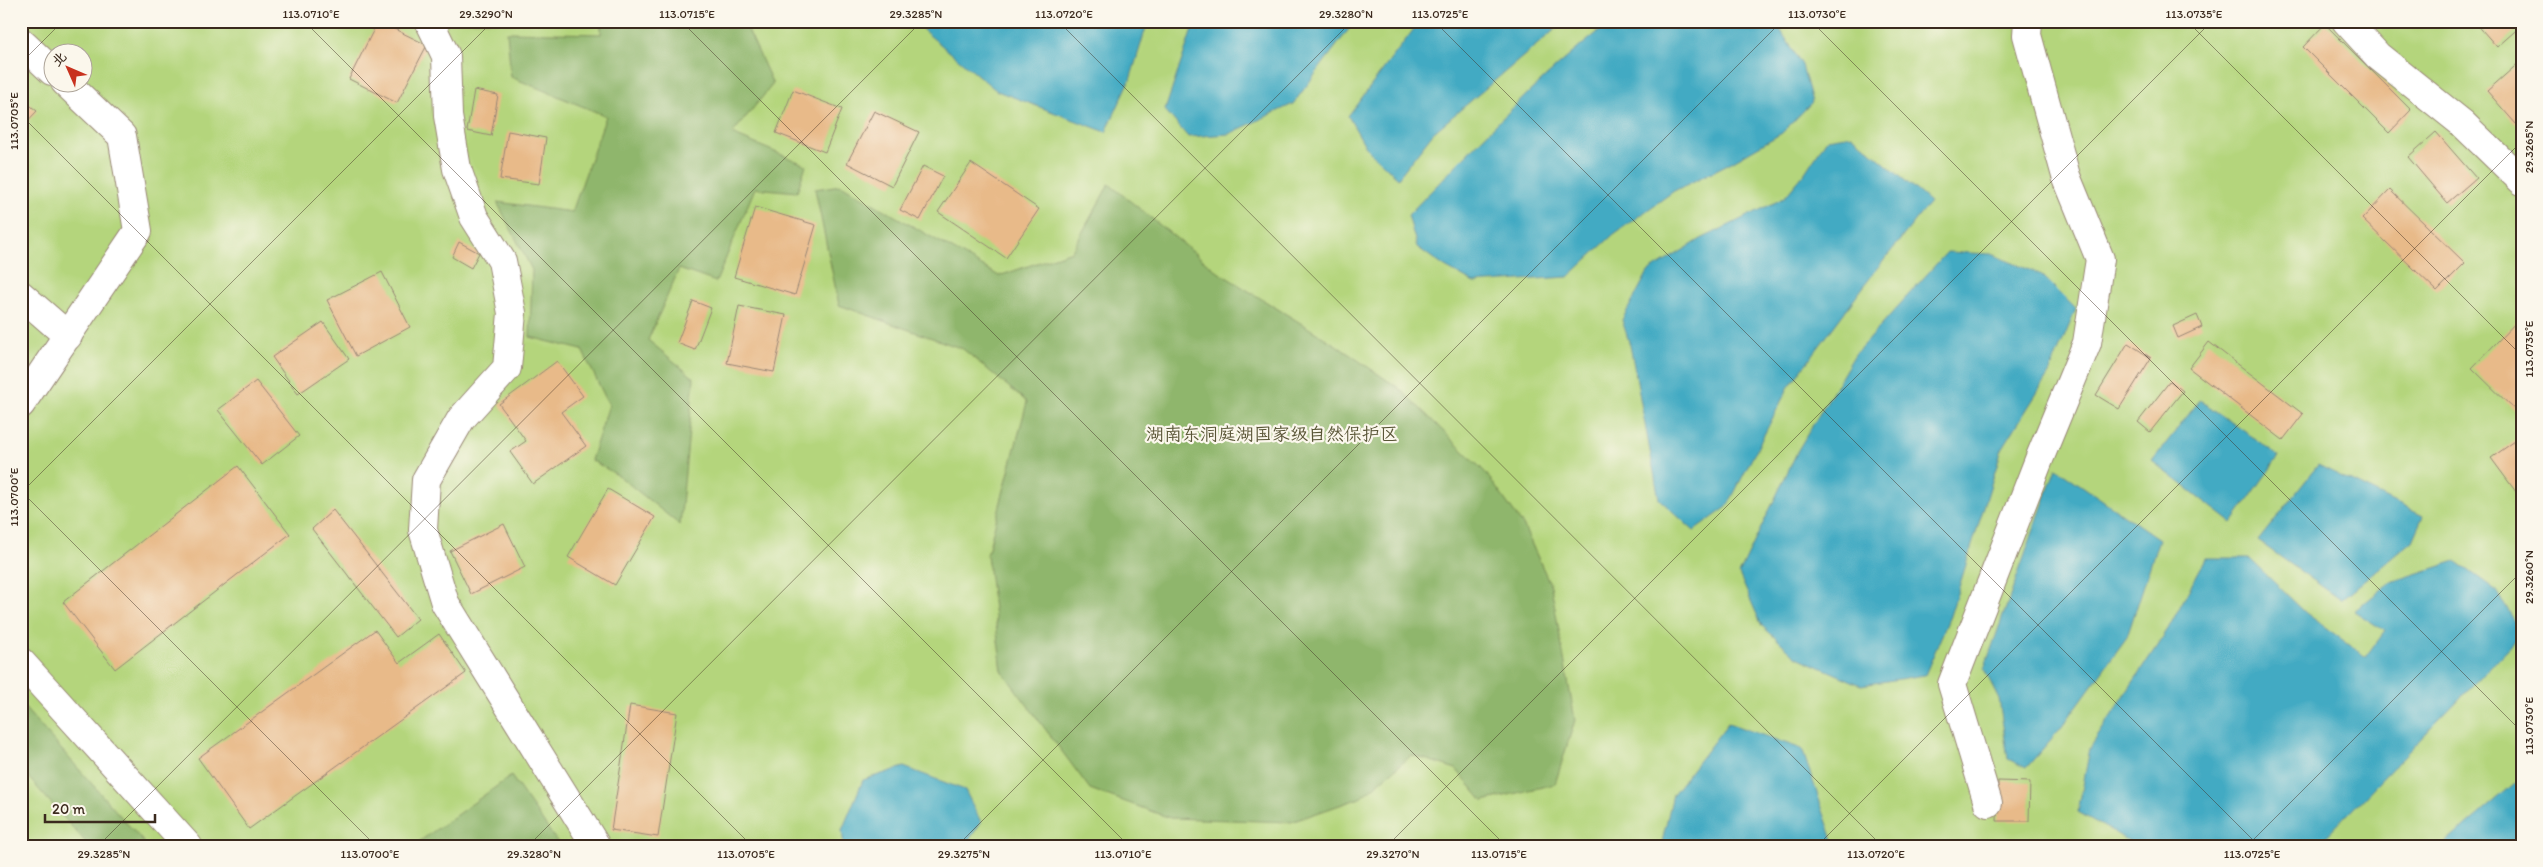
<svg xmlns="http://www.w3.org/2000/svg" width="2543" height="867" font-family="Itim,'LXGW WenKai TC',sans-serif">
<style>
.green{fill:#b4d57c;stroke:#78804d;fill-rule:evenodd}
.forest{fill:#8fb66c;stroke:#657045}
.water{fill:#43aac3;stroke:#3f6a70}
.building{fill:#e8ba89}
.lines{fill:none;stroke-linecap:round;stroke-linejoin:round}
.street-casing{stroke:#988775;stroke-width:30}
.street{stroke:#fff;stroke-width:28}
.ticks{fill:none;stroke:#3b2a1e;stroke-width:1;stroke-opacity:0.45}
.labels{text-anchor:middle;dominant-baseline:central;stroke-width:4.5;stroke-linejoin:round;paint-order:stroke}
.park-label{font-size:18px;fill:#595536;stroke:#fbf7ec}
.neatline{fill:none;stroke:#3b2a1e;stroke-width:2}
.ticks-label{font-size:12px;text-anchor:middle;fill:#3b2a1e}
</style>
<rect width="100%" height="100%" fill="#fbf7ec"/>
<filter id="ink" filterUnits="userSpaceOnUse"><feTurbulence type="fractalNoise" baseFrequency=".02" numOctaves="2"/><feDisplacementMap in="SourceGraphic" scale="10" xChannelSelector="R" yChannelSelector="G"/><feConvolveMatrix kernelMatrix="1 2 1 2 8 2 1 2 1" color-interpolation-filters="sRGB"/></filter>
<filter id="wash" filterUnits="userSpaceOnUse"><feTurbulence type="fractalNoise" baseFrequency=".0096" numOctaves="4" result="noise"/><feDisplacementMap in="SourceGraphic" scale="20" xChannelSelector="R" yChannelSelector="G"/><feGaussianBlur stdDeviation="1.12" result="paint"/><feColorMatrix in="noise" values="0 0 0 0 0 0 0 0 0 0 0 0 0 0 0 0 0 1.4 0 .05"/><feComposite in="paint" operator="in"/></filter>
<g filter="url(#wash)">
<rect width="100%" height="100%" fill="#f6e4cc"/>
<!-- green -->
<path class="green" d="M21,21H2522V846H21ZM52,52H82V82H52Z"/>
<!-- forest -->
<g class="forest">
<path d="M601,21H744L773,84L732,134L806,165L797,192L755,188L716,282L679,269L648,340L694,378L680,525L619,476L591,460L609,405L582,350L530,337L532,270L497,202L572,212L606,116L511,77L507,32L601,34Z"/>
<path d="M1109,184L1218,272L1336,345L1400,389L1485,472L1523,525L1551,586L1575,720L1555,784L1483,801L1456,769L1412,755L1360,798L1291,822L1170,818L1090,789L1002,671L987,555L1027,402L963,349L839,305L815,189L841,185L999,276L1072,251Z"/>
<path d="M21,704L147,846H89L21,769Z"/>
<path d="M511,776L560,846H413Z"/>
</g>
<!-- water -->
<g class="water">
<path d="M917,21H1148L1130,80L1106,132L997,91L923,30Z"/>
<path d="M1195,21H1355L1293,104L1229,134L1188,137L1165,110Z"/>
<path d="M1420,21H1565L1433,133L1398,178L1367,149L1348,116Z"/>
<path d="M1612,21H1775L1802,65L1812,102L1782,133L1728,164L1674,191L1614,234L1568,277L1474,283L1445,267L1417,247L1408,215C1473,148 1537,78 1612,21Z"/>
<path d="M1852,135L1930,202L1873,274L1788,388L1727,507L1694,531L1659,499L1630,345L1622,320L1648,272L1701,239L1784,198L1804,174L1827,139Z"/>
<path d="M1947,252L1991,254L2042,275L2076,309L2049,374L2002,449L1950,616L1925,675L1861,685L1797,657L1762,626L1739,574L1798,450L1855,354Z"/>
<path d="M2200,400L2279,456L2232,523L2152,461Z"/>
<path d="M2318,465L2423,516L2412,541L2341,600L2258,541Z"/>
<path d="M2056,468L2159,539L2127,637L2061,728L2026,768L2008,759L1999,699L1984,669Z"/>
<path d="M2206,558H2249L2306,613L2366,657L2385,631L2354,611L2391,582L2456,561L2497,591L2522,634L2317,846H2138L2078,812L2090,748L2168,629Z"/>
<path d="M1728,723L1802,749L1833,840L1827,846H1665L1662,842L1673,794Z"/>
<path d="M904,767L965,790L981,822L965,846H844L842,830L863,780Z"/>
<path d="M2522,777V846H2442Z"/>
</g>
<g id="blocks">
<!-- building -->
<g class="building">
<path d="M378,21L427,45L397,103L349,79Z"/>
<path d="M2474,21H2522V25L2497,47Z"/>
<path d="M2325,24L2411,110L2389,133L2303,47Z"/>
<path d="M2522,60V119L2516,124L2487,91Z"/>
<path d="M474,90L498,95L491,136L467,131Z"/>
<path d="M793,90L842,109L825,152L776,133Z"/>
<path d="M21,98L37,111L21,128Z"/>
<path d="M874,111L919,132L892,186L847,163Z"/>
<path d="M508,131L546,138L539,184L500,179Z"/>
<path d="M2436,132L2476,178L2447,203L2408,157Z"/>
<path d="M971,163L1039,209L1006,258L938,212Z"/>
<path d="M923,166L943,176L920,220L900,210Z"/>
<path d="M2390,190L2465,263L2437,291L2362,219Z"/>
<path d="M755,207L816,225L795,295L734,277Z"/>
<path d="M459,242L479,253L471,268L452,257Z"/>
<path d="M382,272L410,327L356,356L327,300Z"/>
<path d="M693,301L711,308L695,350L677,343Z"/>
<path d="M739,306L786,315L774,372L727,363Z"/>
<path d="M2197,315L2202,327L2178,338L2173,326Z"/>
<path d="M2522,316V417L2472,368Z"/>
<path d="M323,322L349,359L298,394L272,357Z"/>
<path d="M2209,342L2303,414L2283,440L2189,368Z"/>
<path d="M2128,343L2151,358L2119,409L2096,395Z"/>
<path d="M557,361L583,396L561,412L586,446L533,484L510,452L526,441L499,404Z"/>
<path d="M256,381L299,436L262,465L218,410Z"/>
<path d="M2170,381L2183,391L2150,432L2138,422Z"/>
<path d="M2522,436V500L2491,458Z"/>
<path d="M238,466L290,534L115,669L63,602Z"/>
<path d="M608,489L655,517L615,585L568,557Z"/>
<path d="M333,510L418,619L396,637L312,529Z"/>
<path d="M504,524L525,567L471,594L450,551Z"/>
<path d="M375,630L399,663L439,634L466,673L249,829L198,758Z"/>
<path d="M630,705L677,713L658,837L611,830Z"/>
<path d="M1998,781L2030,782L2029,821H1997Z"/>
</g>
</g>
</g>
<g filter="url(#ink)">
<use href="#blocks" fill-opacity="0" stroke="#988775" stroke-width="1"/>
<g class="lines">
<defs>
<g id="street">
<path d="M429,21L446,56L448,116L457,169L474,217L502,261L512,313L507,368L461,419L426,480L423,530L445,603L596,846"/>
<path d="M2346,21L2378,56L2463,124L2522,181"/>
<path d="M21,42L52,71"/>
<path d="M21,295L68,336"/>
<path d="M21,404L138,231L122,136L65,82"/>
<path d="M21,662L188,846"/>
<path d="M1988,803L1952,684L2040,457L2087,343L2100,259L2066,176L2027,35L2028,21"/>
</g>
</defs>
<!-- street casing -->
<use href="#street" class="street-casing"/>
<!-- street -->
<use href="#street" class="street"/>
</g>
</g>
<!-- ticks -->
<path class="ticks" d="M304,21L1129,846M681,21L1506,846M1058,21L1882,846M1434,21L2259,846M1811,21L2522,732M2187,21L2522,356M21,63L63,21M21,115L752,846M21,491L376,846M21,493L493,21M98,846L922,21M528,846L1352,21M957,846L1782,21M1387,846L2212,21M1817,846L2522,141M2247,846L2522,571"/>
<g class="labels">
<!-- park labels -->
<g class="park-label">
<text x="1272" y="434">湖南东洞庭湖国家级自然保护区</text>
</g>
</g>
<!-- margin -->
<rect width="2543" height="867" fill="none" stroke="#fbf7ec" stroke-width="55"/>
<!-- north arrow -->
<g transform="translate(68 68) rotate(315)"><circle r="24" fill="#fbf7ec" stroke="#aea59a"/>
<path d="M0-4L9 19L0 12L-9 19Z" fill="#c8321e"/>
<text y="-8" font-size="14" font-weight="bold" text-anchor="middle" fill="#3b2a1e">北</text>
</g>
<!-- scale -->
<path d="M45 814v8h110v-8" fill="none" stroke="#3b2a1e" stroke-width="2.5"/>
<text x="52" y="814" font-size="15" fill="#3b2a1e" stroke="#fbf7ec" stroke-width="4" paint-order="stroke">20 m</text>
<rect x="28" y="28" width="2488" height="812" class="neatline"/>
<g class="ticks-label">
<text x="311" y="18">113.0710°E</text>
<text x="486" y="18">29.3290°N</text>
<text x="687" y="18">113.0715°E</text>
<text x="916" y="18">29.3285°N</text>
<text x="1064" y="18">113.0720°E</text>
<text x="1346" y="18">29.3280°N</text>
<text x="1440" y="18">113.0725°E</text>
<text x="1817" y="18">113.0730°E</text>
<text x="2194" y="18">113.0735°E</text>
<text transform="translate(14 121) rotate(-90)" y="4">113.0705°E</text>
<text transform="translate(2529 147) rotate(-90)" y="4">29.3265°N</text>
<text transform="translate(2529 349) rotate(-90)" y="4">113.0735°E</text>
<text transform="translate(14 497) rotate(-90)" y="4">113.0700°E</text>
<text transform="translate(2529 577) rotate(-90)" y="4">29.3260°N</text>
<text transform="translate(2529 726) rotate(-90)" y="4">113.0730°E</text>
<text x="104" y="858">29.3285°N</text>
<text x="370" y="858">113.0700°E</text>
<text x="534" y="858">29.3280°N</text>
<text x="746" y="858">113.0705°E</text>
<text x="964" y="858">29.3275°N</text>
<text x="1123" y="858">113.0710°E</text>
<text x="1393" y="858">29.3270°N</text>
<text x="1499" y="858">113.0715°E</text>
<text x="1876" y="858">113.0720°E</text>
<text x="2252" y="858">113.0725°E</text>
</g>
</svg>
